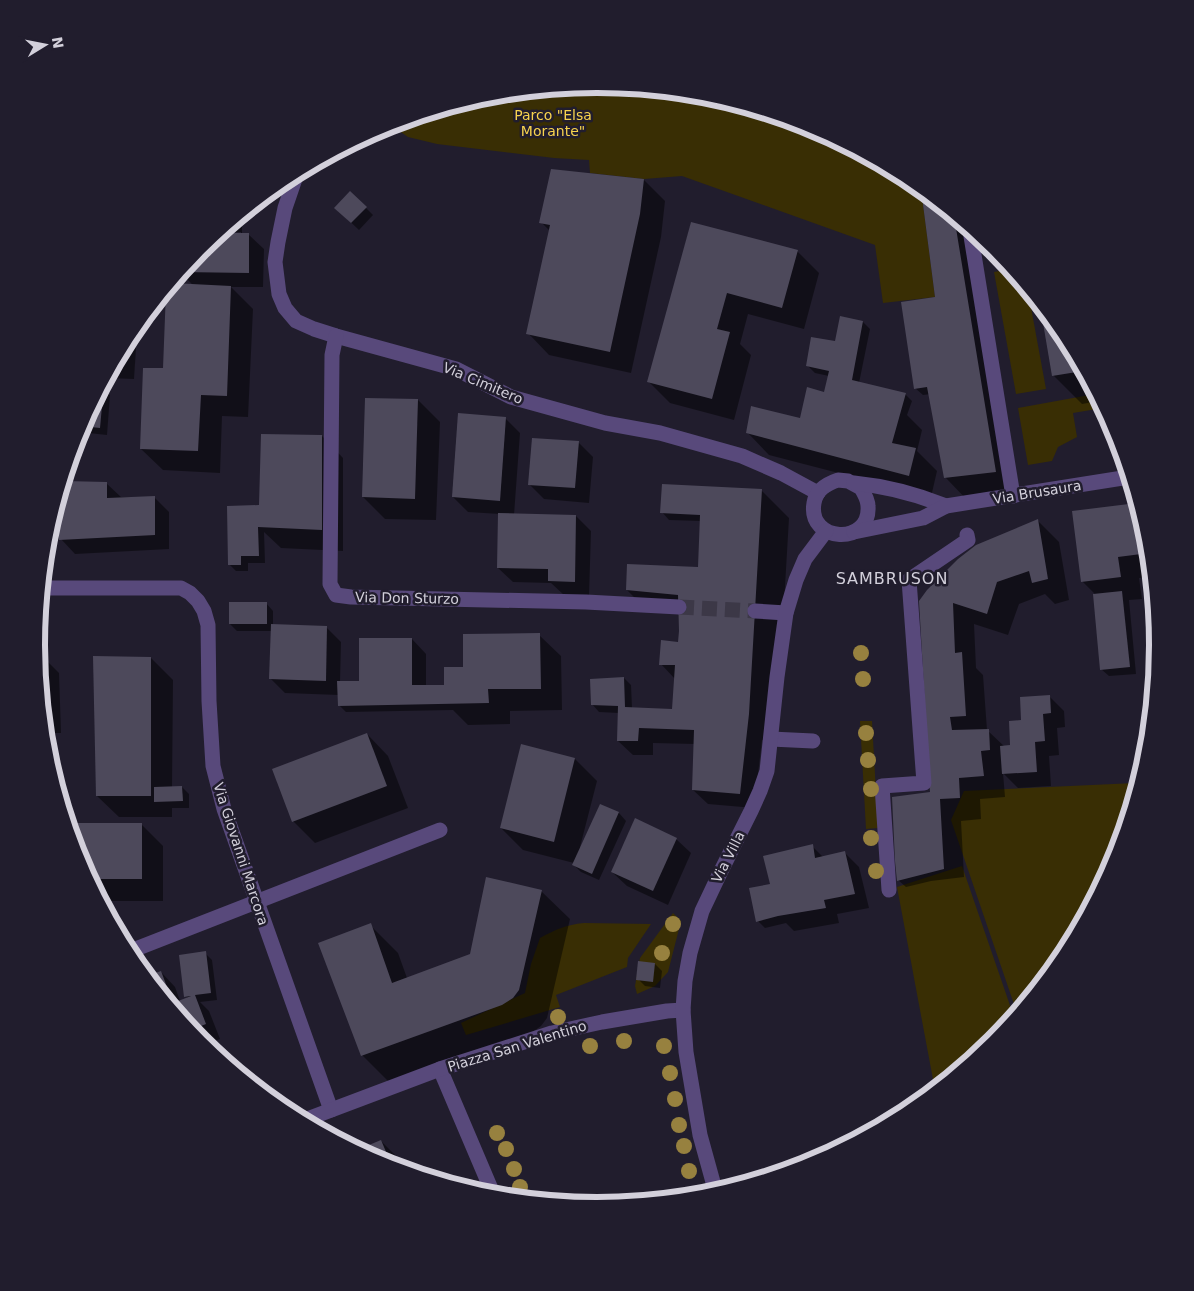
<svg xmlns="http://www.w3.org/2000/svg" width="1194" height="1291" font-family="'DejaVu Sans',sans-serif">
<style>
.green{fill:#392e04}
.shadow{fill:#0007}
.building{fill:#4d495b}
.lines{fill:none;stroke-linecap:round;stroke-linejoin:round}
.minor-tunnel{stroke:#3c3847;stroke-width:15;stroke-dasharray:15 8;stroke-linecap:butt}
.minor{stroke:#58497b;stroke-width:15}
.tree{fill:#97813f}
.labels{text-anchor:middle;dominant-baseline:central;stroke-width:5;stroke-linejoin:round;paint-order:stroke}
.park-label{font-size:14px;fill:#f7d34e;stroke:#211d2d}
.street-label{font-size:14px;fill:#d3d0db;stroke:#211d2d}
.quarter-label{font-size:16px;letter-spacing:1px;fill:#d3d0db;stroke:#211d2d}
.rim{fill:none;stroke:#d3d0db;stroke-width:6}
</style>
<rect width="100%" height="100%" fill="#211d2d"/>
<!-- green -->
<g class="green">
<path d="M597,85L707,96L812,128L909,179L921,189L935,297L883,303L875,245L682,176L644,179L590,173L589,160L554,158L437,144L408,137L395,128L392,124L488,95Z"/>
<path d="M1010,269L1028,291L1046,389L1016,394L994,272Z"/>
<path d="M1095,394L1103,408L1073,413L1077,437L1058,447L1052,461L1028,465L1018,408Z"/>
<path d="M860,721H872L878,828L866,829Z"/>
<path d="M1140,752H1147V755L1115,860L1063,957L1017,1013L951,820L964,791L1135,783Z"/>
<path d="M962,866L1014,1017L993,1042L935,1090L897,887Z"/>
<path d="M673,913L681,921L668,972L655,986L637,994L635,986L640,958Z"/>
<path d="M584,923L651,924L628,958L627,967L556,995L560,1007L466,1035L461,1023L525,993L531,964L540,938C557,929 565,925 584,923Z"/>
</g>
<!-- shadow -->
<g class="shadow">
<path d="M644,180L665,201L661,237L631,373L549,355L528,333L550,231L541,222Z"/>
<path d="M922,190L974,233L1017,493L967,500L946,478L931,394L923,395L915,388L937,298Z"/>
<path d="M366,208L373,215L359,230L343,215Z"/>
<path d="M242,215V234L249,235L264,249L263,287H231L253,309L248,417L222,416L220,473L163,470L141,449L165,370L193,285L181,273L201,249L218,234H241V232H222Z"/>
<path d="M691,223L797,251L819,273L804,329L748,314L740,344L751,355L734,420L670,403L649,382Z"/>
<path d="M1043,309L1063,334L1099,401L1082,404L1054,376Z"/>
<path d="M143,320V327L136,328Z"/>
<path d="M863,322L870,329L859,383L905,394L912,401L907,415L922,430L917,451L937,471L931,497L769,455L748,433L800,420L825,393L829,376L815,373L808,366Z"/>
<path d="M128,340L136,348L134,379L107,378Z"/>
<path d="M102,388L110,395L107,435L79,432Z"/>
<path d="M418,400L440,422L436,520L385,519L363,497Z"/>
<path d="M505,418L520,433L514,515L576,516L591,531L589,596L564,595L551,583L513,582L498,568L500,514L468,512L453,497Z"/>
<path d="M322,436L343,458V551L281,548L264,532L265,563H248V571H236L229,564L260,506Z"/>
<path d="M578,442L593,457L589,503L544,499L529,484Z"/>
<path d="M63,483H106L121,497H154L169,512V549L75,554L61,539L60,492Z"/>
<path d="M761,490L789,518L776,741L762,740L754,808L708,804L693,790L695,744L653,743V755H633L618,741L619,713L599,712L592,704L624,678L631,685L632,708L676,711L675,679L661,664L679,643L680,608L642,605L627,590L699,568L701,521L669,520L662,512Z"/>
<path d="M1037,520L1059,542L1069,600L1055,604L1045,594L1019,604L1008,635L974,624L976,668L983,675L987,730L1005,747L1012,746L1023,721L1049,696L1064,711L1065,727L1057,728L1059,755L1049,756L1051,786L1018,788L1003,773L1005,797L980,799L981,819L961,821L964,877L931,881L906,887L898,880L932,793L920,601Z"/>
<path d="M1147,536L1151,577L1139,578L1142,599L1129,600L1136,674L1109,676L1101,669L1094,593L1082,581Z"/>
<path d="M1153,598L1157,641L1148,631Z"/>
<path d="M266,603L273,611V625L326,627L341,642L340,682H360L412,639L426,654V686H444L464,668L539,635L561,656L562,710L510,711V724L468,725L453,710L346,712L339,705V695L285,693L270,678L272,631H237L230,624Z"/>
<path d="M38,658H44L59,673L61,733H45Z"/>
<path d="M151,658L173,680L172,788L182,787L189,794V808H172V817H119L97,796Z"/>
<path d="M367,734L388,756L408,808L315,843L293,821Z"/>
<path d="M575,759L597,781L580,847L581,848L600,805L619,813L626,821L599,880L581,872L574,865V863L523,850L501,828Z"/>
<path d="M68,824H141L163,846V901H101L79,860Z"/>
<path d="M676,839L691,853L668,905L627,886L612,872Z"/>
<path d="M812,846L823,857L844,852L859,867L869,908L837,914L839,923L794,931L786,923L765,928L758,921L772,888Z"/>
<path d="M541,891L570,919L547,1018L541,1026L531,1033L390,1083L362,1055L370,925L398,953L407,978L471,955Z"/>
<path d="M205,953L212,960L217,1000L200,1002L209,1011L220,1039L204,1045L147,977L161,972L175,987L180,1001L188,998L185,996Z"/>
<path d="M639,963L655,964L662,971L660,988L645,986L638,979Z"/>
<path d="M381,1141L409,1169L410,1172L382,1163L358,1151Z"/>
</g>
<!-- building -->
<g class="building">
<path d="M551,169L644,179L640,214L610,352L526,334L550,225L539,223Z"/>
<path d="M921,189L954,216L996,472L944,478L927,387L914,389L901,302L935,297Z"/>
<path d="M350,191L367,207L351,223L334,208Z"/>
<path d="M691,222L798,250L782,308L727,293L717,329L730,332L712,399L647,382Z"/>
<path d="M220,233H249V273L181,272L201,249Z"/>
<path d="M172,283L231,286L227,396L201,395L198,451L140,449L143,368H163L166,291Z"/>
<path d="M1043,310L1063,334L1083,371L1052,376L1041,311Z"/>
<path d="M840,316L863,321L852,380L906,393L892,443L916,448L909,476L746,433L751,406L800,418L807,387L824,392L829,371L806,366L811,337L835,341Z"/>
<path d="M121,353L120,365H114Z"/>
<path d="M104,384L100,428L81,426L90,410Z"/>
<path d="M365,398L418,399L415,499L362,497Z"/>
<path d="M458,413L506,417L500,501L452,497Z"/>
<path d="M261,434L322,435V530L258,527L259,556H241V565H228L227,506L259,505Z"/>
<path d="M532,438L579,441L575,488L528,485Z"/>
<path d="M64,481L107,482V498L155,496V535L59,540V496Z"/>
<path d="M662,484L762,489L749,714L740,794L692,790L694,730L639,728L638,741H617L618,706L591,705L590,679L624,677L625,707L672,709L675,665H659L661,640L678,642L679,631L678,595L626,590L627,564L698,567L700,515L660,513Z"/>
<path d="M1137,503L1147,536L1149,553L1118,557L1121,577L1081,582L1072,511Z"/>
<path d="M498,513L576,515L575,582L548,581V569L497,568Z"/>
<path d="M1038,519L1048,579L1032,583L1029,571L997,582L987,614L953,603L955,653L962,652L966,716L950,717L952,730L989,729L990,750L981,751L984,776L959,778L960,798L940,799L944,869L897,881L895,861L892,797L930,792L919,601L927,590L958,559L976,545Z"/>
<path d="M1122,591L1130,667L1100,670L1093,594Z"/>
<path d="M1147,597H1153L1156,632H1146Z"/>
<rect x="229" y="602" width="38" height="22"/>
<path d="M271,624L327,626L326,681L269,679Z"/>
<path d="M540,633L541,689H488L489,703L338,706L337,681H359V638H412V685H444V667H463V634Z"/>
<path d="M93,656L151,657V796H96Z"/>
<path d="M37,657H45L47,718H43Z"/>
<path d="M1050,695L1051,713L1043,714L1045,741L1035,742L1037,772L1002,774L1000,746L1010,745L1009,721L1021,720L1020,697Z"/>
<path d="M367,733L387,786L292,822L272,769Z"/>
<path d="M521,744L575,758L554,842L500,828Z"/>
<path d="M182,786L183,801L154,802V787Z"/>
<path d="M600,804L619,812L592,874L572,865Z"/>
<path d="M635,818L677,838L653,891L611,872Z"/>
<path d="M68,823H142V879H89L79,860Z"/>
<path d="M813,844L815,858L845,851L855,894L824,900L826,908L778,916L756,922L749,888L770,884L763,856Z"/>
<path d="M486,877L542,890L519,990L513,998L502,1005L361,1056L318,943L371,923L392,983L470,954Z"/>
<path d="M206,951L211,993L195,995L206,1024L191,1030L147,976L161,971L173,1003L191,996L184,997L179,955Z"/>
<path d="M638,961L655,963L653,982L636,980Z"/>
<path d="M381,1140L392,1166L382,1163L357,1150Z"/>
</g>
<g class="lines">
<!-- minor-tunnel -->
<path class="minor-tunnel" d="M679,607L755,611"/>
<!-- minor -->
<g class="minor">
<path d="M297,173L285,208L278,242L275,262L279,294L285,308L296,321L314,329L336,336L456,369L511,397L605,423L660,433L742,456L781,473L818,493"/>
<path d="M970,230L1013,496"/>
<path d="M336,336L332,355L330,584L336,595L351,597L586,602L679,607"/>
<path d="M838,480L848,481L861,488C864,493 868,500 868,506C871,546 807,543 814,503C816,490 826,484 838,480Z"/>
<path d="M854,483C885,486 916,494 946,506"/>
<path d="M854,532L923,518L946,506L1129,477"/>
<path d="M42,588H181L190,593L198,601L204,611L208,625L209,701L213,766L224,809L331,1110"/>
<path d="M755,611L786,613"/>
<path d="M771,739L813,741"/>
<path d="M889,890L882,786L924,783L909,580L968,540L967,535"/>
<path d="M128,952L440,830"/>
<path d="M440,1069L494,1196"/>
<path d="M302,1121L440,1069L552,1033L602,1022L667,1011L683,1010"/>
<path d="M716,1193L700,1135L686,1052L683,1010L685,981L690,953L702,911L720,873L751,811L760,791L767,771L777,677L786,613L796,580L805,559L826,531"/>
</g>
</g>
<!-- trees -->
<g class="tree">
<circle cx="861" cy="653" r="8"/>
<circle cx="863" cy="679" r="8"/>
<circle cx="866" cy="733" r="8"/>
<circle cx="868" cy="760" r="8"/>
<circle cx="871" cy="789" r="8"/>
<circle cx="871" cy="838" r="8"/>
<circle cx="876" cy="871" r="8"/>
<circle cx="673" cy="924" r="8"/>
<circle cx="662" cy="953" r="8"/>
<circle cx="558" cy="1017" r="8"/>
<circle cx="624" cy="1041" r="8"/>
<circle cx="590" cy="1046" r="8"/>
<circle cx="664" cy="1046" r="8"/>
<circle cx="670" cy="1073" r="8"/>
<circle cx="675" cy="1099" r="8"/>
<circle cx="679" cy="1125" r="8"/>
<circle cx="497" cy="1133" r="8"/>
<circle cx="684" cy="1146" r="8"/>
<circle cx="506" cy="1149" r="8"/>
<circle cx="514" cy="1169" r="8"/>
<circle cx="689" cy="1171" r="8"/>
<circle cx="520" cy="1187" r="8"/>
</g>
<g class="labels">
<!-- park labels -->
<g class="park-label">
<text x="553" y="115">Parco "Elsa<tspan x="553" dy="16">Morante"</tspan></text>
</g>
<!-- street labels -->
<g class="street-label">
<text transform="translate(483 383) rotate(23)">Via Cimitero</text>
<text transform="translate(1037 492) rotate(-9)">Via Brusaura</text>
<text transform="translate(407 598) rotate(1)">Via Don Sturzo</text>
<text transform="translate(241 854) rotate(72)">Via Giovanni Marcora</text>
<text transform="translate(728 857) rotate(-63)">Via Villa</text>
<text transform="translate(517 1046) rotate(-17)">Piazza San Valentino</text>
</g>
<!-- quarter labels -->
<g class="quarter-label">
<text x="892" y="578">SAMBRUSON</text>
</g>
</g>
<!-- crop -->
<path d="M0 0H1194V1291H0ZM45 645a552 552 0 1 1 1104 0a552 552 0 1 1-1104 0Z" fill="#211d2d" fill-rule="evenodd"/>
<path class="rim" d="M45 645a552 552 0 1 1 1104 0a552 552 0 1 1-1104 0Z"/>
<!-- north arrow -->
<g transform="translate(45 45) rotate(80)" stroke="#211d2d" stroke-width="4" paint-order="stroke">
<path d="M0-4L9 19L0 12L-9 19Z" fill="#d3d0db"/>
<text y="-8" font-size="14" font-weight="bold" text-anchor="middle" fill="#d3d0db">N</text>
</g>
</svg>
